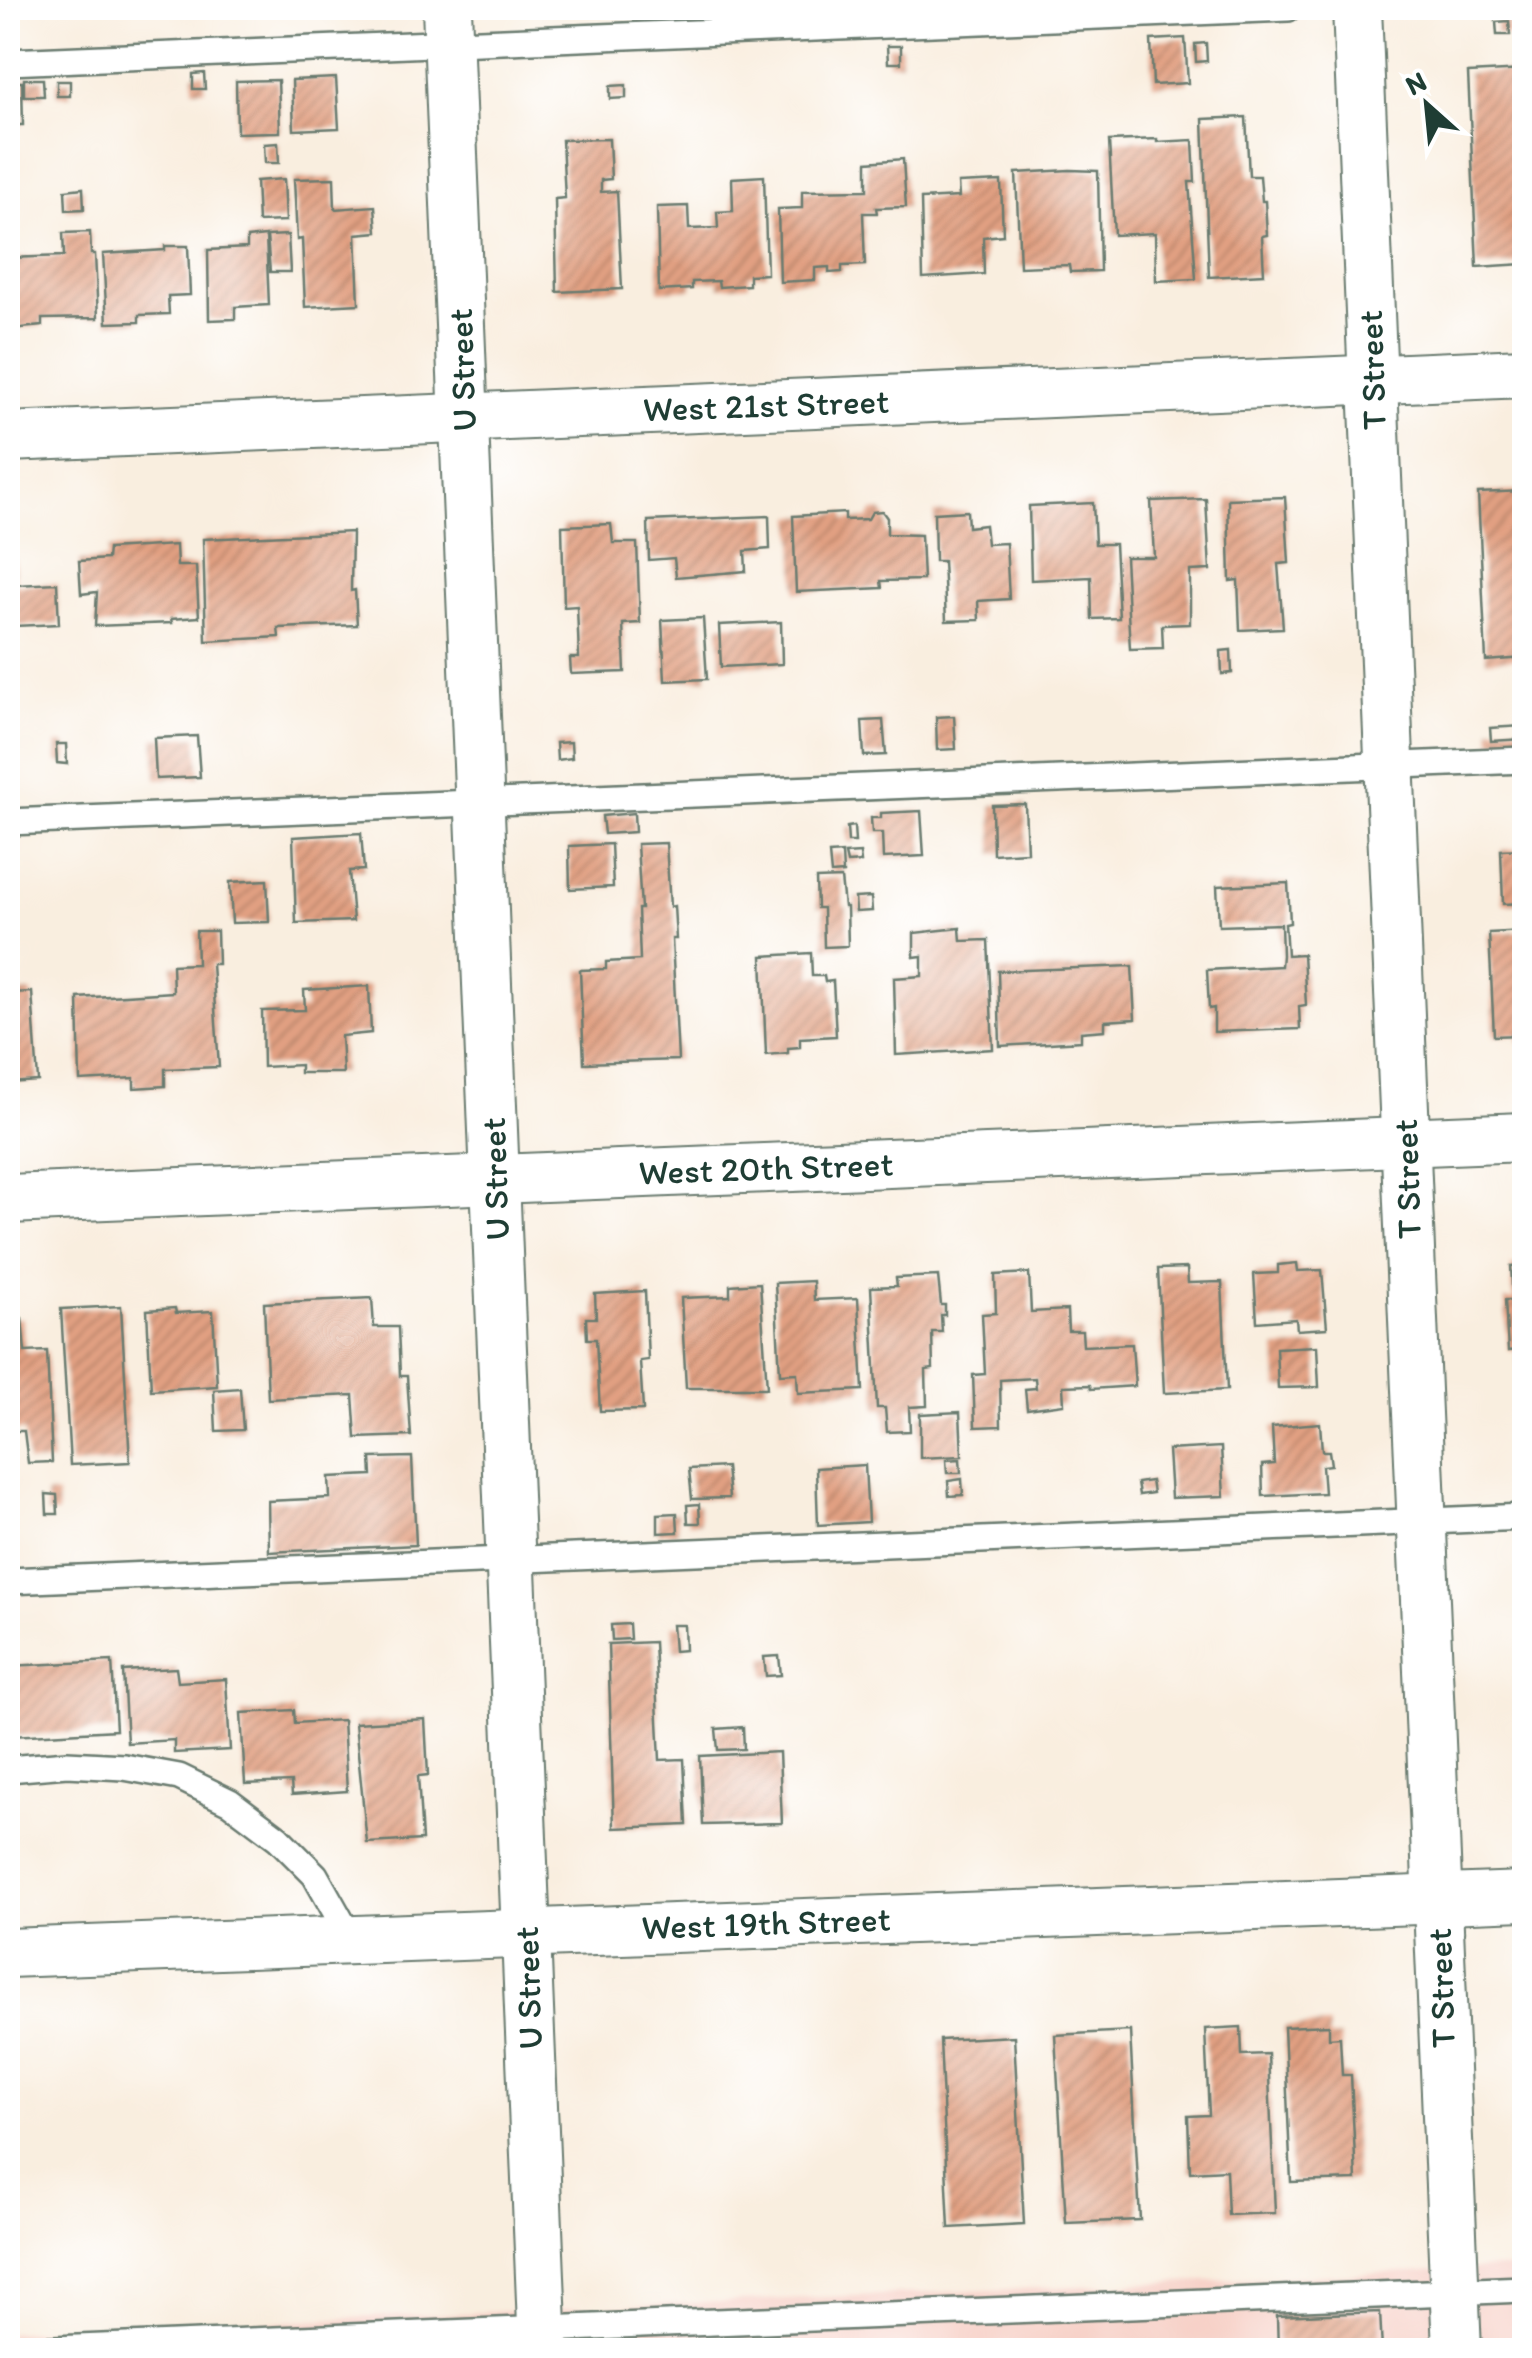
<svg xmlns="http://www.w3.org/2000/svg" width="1532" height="2358" font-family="Itim,sans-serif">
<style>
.built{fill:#f7d1c8}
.building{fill:url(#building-hatch)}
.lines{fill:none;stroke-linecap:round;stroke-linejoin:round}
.lane-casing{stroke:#6b7b70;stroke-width:30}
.street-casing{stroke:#6b7b70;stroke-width:52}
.lane{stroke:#fff;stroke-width:25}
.street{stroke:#fff;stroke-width:48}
.labels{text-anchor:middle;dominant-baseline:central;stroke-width:8;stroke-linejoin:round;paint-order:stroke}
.street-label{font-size:35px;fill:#1f3d34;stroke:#fff}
</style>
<defs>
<pattern id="building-hatch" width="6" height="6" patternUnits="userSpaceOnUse" patternTransform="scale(2.5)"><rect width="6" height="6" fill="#e2a082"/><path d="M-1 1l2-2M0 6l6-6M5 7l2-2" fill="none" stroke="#b7846b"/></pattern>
</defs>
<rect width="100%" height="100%" fill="#fff"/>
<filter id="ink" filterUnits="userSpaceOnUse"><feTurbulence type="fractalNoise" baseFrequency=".01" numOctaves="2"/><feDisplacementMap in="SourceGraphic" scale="20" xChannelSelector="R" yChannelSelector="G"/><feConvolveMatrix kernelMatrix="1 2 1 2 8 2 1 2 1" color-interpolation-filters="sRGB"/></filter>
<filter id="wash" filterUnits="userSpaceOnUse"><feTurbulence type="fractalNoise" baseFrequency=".0048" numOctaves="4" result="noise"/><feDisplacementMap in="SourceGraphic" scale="40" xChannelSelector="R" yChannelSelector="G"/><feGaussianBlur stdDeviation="2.25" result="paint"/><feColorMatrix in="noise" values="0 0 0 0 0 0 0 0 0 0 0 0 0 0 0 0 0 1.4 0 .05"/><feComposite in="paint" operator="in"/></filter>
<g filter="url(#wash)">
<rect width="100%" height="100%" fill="#f9eedf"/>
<!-- built -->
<path class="built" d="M1524,2267V2350H8V2333Z"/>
<g id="blocks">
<!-- building -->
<g class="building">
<path d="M555,8H599V11L555,12Z"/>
<path d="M1509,21L1510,35H1497L1496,22Z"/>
<path d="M1185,38L1188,83L1153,85L1151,40Z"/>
<path d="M1206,43L1207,61L1196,62L1195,44Z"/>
<path d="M887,46H901V63H888Z"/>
<path d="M1524,70V118L1518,119L1521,177H1524V264L1477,267L1468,73Z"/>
<path d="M204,73L205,89H193V74Z"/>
<path d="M336,78L339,128L294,130L292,80Z"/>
<path d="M24,79H43L44,96H24Z"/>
<path d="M278,80L280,132L237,133L236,81Z"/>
<rect x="57" y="81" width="13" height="15"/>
<path d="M8,82H22L23,125H8Z"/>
<path d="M626,85V98L610,99V86Z"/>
<path d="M1246,117L1249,176H1260L1262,201H1265L1267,235L1262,236L1264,274L1209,277L1203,119Z"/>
<path d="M609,139L611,179L601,180V192L617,191L622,289L557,292L555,199L565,198L562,140Z"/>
<path d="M1157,139V142L1193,140L1195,182H1189L1196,279L1156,281L1155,233L1114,235L1109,141Z"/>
<path d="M278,143L279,163H265L264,144Z"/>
<path d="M903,159L906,207L876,208L877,213H863L865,265L842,266V272L829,273V267L815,268V280L780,282L778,209L802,208V191L867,190V162Z"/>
<path d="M1070,170L1098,171L1100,271L1070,272L1069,265L1020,267L1016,173Z"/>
<path d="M764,176L767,274L749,275V285L719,287L718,281L692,282V289L659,291L657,207L688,206L689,229L718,228L717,212L733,211L732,178Z"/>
<path d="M334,178L335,209L375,206L377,232L356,234L359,304L305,307L302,239L297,240L294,179Z"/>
<path d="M284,179L286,221L258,222L256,181Z"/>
<path d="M1001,181L1003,235L983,237L984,274L923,278L921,199L959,197L958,183Z"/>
<path d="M83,188L84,209L66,210L65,190Z"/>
<path d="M90,232L91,254H95L98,318L42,319V326L11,329L8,258L64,256L63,233Z"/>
<path d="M288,235L290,272H270L267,236Z"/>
<path d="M266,236L269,305L235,307V319L209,320L208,250L247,248V238Z"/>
<path d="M165,246H188L190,295L168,296L169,314L139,315V322L107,323L103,254L165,250Z"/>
<path d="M1524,491V658L1486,661L1478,493Z"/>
<path d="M1285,497L1289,563L1278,564L1283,628L1240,630L1238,580L1230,581L1228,499Z"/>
<path d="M1206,499L1210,570L1190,571V624L1162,625L1163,648L1130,649L1125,557H1154L1151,501Z"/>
<path d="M1093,503L1095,544H1115L1119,618L1092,619L1091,577L1031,580L1029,506Z"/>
<path d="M882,511L887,518V534L921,535L923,580L881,581L882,588L796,592L793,516L845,513V520L868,519L872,512Z"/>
<path d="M967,511L968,527L985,525L987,544L1006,543L1009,599L978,601L979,620L946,621L943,561H935L934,513Z"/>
<path d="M769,516L770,549L745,551L746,571L676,577L674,558L649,560L648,521Z"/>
<path d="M611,524L613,543H637L640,623L623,624L625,672L571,674L570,658H579L577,606L564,607L562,526Z"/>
<path d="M352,532L351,591L355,590L357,625L278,628L279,637L206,641L203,539Z"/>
<path d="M176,545L177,566H196L199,617L171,619L172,623L95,626L97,592L81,594L79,561L107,559L108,549Z"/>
<path d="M14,554L16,585L57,583L59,624L14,626V617L8,618V555Z"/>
<path d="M703,618L707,679L665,681L662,620Z"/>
<path d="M781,622L782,664L721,667L719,625Z"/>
<path d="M1231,650L1232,673L1222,674L1221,651Z"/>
<path d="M954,716L956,749L937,750L936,717Z"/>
<path d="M883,720L886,755L864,756L862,721Z"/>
<path d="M8,725H11L14,785H8Z"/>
<path d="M1523,726L1524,739L1491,741L1490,728Z"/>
<path d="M197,736L200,777L156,779L154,738Z"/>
<path d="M571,742L572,758L557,760L556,743Z"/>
<path d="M56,744H66L67,764L57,763Z"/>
<path d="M1025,804L1027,852L993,854L992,805Z"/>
<path d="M921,811L924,856L883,858L882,833H872L871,818H881V813Z"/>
<path d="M634,813L635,832L604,834L602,816Z"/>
<path d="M854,826L855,842H848L847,827Z"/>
<path d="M361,833L364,870L349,871L353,921L296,923L293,837Z"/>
<path d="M666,843L670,907L674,906L676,939H672L678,1060L584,1063L580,970L606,969V962L640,960L638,909H641L637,844Z"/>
<path d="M611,844L613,887L570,889L569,846Z"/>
<path d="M1524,849V903L1503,904L1501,850Z"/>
<path d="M842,853L843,873L831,874L829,854Z"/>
<path d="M860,853L861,862L847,863L845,854Z"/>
<path d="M841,878L844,907H847L848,946L824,947L823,908H817L816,879Z"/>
<path d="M267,880L269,922L232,923L230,882Z"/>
<path d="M1288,883L1290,923L1285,924L1287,955L1303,954L1306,1005L1299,1006L1300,1029L1214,1032V1008L1209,1009L1207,970L1281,966L1282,955L1281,924L1219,926L1217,886Z"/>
<path d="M871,897L872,911L856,912L855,898Z"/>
<path d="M960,928L961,941L988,940L993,1049L896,1055L894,978L922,976V956L914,957V933Z"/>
<path d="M196,931H217L218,964H212L219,1067L165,1069V1086L134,1088V1078L80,1081L78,998L173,992L172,965L197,964Z"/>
<path d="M1524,931V1043H1518V1035L1494,1036L1489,933Z"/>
<path d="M811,953L812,976H824L825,982L833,981L836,1036L800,1038V1047L788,1048V1053L766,1055L762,956Z"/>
<path d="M1132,966L1135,1019L1105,1021V1030L1081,1032V1041L1000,1046L998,971Z"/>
<path d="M369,986L371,1033L341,1036L343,1073H300V1065L263,1067L262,1011L305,1010L304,990Z"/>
<path d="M32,992L38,1081L8,1083V993Z"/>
<path d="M1297,1263L1298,1271L1322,1270L1327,1328L1297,1330L1296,1319L1257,1322L1254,1274L1278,1273V1265Z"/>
<path d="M1524,1265V1425H1521L1517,1350L1508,1351L1505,1300H1513L1511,1266Z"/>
<path d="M1187,1268L1188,1283L1222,1282L1227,1390L1164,1393L1158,1269Z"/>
<path d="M1029,1273L1031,1312L1067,1310L1068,1331H1082L1083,1346L1132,1344L1135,1386L1091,1389L1090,1385L1063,1386L1064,1404L1027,1409L1025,1389L1036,1388L1035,1378L1000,1380L1001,1426L975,1427L973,1375L985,1374L982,1314L996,1313L995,1275Z"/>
<path d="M938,1276L941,1305H945V1315H941L942,1332H932L933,1369L926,1370L927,1406L909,1407L910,1431L887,1432L885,1408H877L871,1287L897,1286L896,1278Z"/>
<path d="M813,1281L814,1300L858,1298L863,1390L798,1393L797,1373L780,1374L775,1283Z"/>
<path d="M760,1283L767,1388H686L681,1298L730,1296V1285Z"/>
<path d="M645,1291L648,1360L640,1361L643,1410L600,1411L596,1339H587L586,1318H596L595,1294Z"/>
<path d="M372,1298L374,1327H398L400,1376H407L411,1436L356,1438L353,1395L268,1399L264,1303Z"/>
<path d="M121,1306L130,1462L70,1465L61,1309Z"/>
<path d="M175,1308L176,1313L213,1311L217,1386L151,1390L147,1310Z"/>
<path d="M22,1318L25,1352L47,1351L52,1462L28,1463L24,1431H8V1319Z"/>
<path d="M1317,1346L1319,1387L1278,1388L1276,1348Z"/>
<path d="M240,1388L243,1430L216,1431L214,1390Z"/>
<path d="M960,1412L962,1456L920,1458V1414Z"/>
<path d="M1320,1423L1322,1451H1329L1331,1465L1322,1466L1324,1493L1263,1496L1262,1465L1274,1464L1272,1427Z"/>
<path d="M1221,1447L1224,1496L1171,1498L1168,1450Z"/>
<path d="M412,1457L416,1545L269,1552L268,1501L330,1498L329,1477L372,1475L371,1458Z"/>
<path d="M960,1459L961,1473H947L946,1460Z"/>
<path d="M865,1465L868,1522L818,1525L816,1468Z"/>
<path d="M726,1467L729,1498L692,1499L689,1469Z"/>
<path d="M962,1479L963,1495L949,1496L948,1481Z"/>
<path d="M1151,1481L1153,1493L1139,1495L1137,1483Z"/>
<path d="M46,1494L57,1495L58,1514H47Z"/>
<path d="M699,1504L700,1523H688L687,1505Z"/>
<path d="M677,1513L678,1532L658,1533V1514Z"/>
<path d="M629,1624L630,1639L612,1640L611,1625Z"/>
<path d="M672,1625H684L685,1650L674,1651Z"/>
<path d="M654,1642L660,1760L684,1759L687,1825L614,1828L608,1644Z"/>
<path d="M779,1656L781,1675L766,1676L764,1657Z"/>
<path d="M112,1661L116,1730L12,1736L8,1666Z"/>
<path d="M176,1668L178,1682L226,1679L230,1750L174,1753V1740L127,1743L123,1671Z"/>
<path d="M294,1710L295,1723L343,1720L347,1791L292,1795L291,1782L245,1784L241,1713Z"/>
<path d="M425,1719L428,1775L418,1776L422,1840L367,1843L355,1723Z"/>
<path d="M743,1727L744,1749L718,1750L716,1729Z"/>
<path d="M779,1752L782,1823L703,1825L700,1756Z"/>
<path d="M1329,2025V2038L1340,2037L1342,2075H1351L1356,2180L1291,2182L1284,2027Z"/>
<path d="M1241,2027L1242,2055L1268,2054L1275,2213L1228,2215L1226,2170L1190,2172L1188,2116L1209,2115L1205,2029Z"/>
<path d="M1130,2031L1140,2220L1066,2223L1055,2035Z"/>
<path d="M1014,2036L1024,2224L949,2228L940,2040Z"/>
<path d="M1380,2312L1382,2350H1278L1277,2316Z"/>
</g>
</g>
</g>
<g filter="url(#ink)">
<use href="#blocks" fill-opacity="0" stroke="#6b7b70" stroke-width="2.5"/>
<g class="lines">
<defs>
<g id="lane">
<path d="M8,62L1288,8"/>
<path d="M8,822L1524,760"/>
<path d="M8,1581L1524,1517"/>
<path d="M8,1769L67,1764L124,1767L179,1777L230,1802L278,1838L315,1875L351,1939"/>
<path d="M29,2350L1524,2289"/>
</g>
<g id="street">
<path d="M447,8L543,2350"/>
<path d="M1357,8L1457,2350"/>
<path d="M8,437L1524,373"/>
<path d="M8,1199L1524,1137"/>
<path d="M8,1953L1524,1896"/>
</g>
</defs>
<!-- lane casing -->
<use href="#lane" class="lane-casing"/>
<!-- street casing -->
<use href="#street" class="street-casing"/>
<!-- lane -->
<use href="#lane" class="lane"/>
<!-- street -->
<use href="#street" class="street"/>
</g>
</g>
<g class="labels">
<!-- street labels -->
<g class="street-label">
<text transform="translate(462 370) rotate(-92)">U Street</text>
<text transform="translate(1372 370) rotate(-92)">T Street</text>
<text transform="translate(766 405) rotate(-2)">West 21st Street</text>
<text transform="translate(766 1168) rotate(-2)">West 20th Street</text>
<text transform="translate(495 1179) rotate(-92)">U Street</text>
<text transform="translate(1407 1179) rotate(-92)">T Street</text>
<text transform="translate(766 1923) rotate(-2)">West 19th Street</text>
<text transform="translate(528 1988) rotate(-92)">U Street</text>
<text transform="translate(1441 1988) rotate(-92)">T Street</text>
</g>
</g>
<!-- margin -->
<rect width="1532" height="2358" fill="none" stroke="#fff" stroke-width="40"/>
<!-- north arrow -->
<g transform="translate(1427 105) rotate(333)" stroke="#ffffff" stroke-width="8" paint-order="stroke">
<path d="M0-8L18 38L0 25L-18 38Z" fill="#1f3d34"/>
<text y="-15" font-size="28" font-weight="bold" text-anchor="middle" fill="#1f3d34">N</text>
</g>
</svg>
